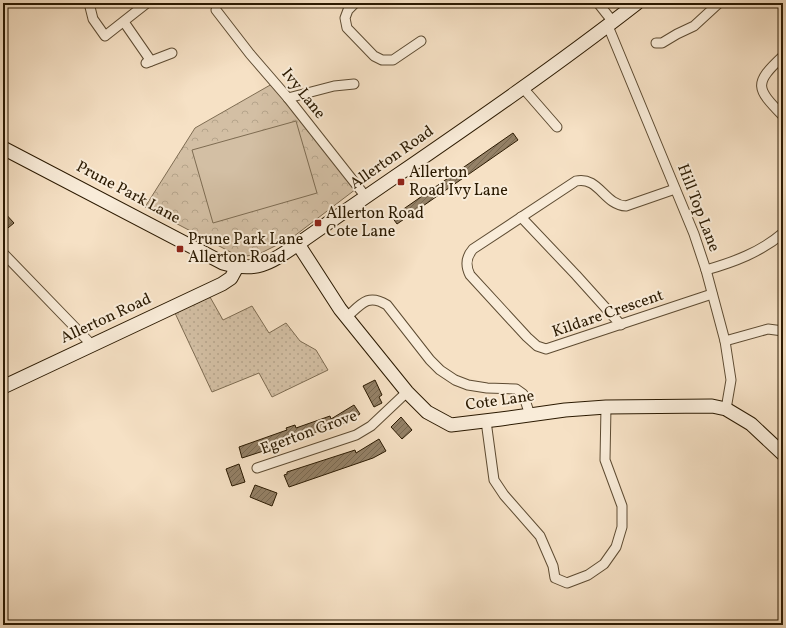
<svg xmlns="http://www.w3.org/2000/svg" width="786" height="628" font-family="Vollkorn,serif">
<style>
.grass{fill:url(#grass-dots);stroke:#7e6c52}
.park{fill:url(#park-crowns);stroke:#7e6c52}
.garden{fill:#d3bfa4;stroke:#7e6c52}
.building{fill:url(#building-hatch);stroke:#2a1901}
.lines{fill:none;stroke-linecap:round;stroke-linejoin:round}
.street-casing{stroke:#5d4b32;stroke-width:11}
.secondary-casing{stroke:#2a1901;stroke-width:15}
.street{stroke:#f9ecd9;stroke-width:9}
.secondary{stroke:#f9ecd9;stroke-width:13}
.poi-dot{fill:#8f2418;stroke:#f9ecd9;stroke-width:1.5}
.labels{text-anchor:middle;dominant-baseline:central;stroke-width:4;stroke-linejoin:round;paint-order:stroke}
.street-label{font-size:16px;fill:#2a1901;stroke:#f9ecd9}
.poi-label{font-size:16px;fill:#2a1901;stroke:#f9ecd9;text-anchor:start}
</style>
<defs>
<pattern id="grass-dots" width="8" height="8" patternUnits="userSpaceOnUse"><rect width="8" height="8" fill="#d3bfa4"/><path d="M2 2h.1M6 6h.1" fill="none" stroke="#b5a48b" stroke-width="1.8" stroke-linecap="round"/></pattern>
<pattern id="park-crowns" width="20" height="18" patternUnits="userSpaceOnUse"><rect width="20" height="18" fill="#d3bfa4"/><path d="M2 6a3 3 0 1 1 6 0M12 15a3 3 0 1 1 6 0" fill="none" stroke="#b5a48b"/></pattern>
<pattern id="building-hatch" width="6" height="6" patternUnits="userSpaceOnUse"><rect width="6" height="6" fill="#948167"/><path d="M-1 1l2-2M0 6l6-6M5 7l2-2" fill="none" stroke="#796952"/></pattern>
</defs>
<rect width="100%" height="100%" fill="#f6e1c5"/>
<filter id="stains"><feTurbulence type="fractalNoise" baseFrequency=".005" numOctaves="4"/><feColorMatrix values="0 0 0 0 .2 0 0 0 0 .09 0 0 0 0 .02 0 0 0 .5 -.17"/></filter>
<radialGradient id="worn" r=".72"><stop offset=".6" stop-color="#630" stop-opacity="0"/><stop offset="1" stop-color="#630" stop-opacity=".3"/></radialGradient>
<!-- grass -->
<path class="grass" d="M210,297L223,320L252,306L269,333L286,323L300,341L316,350L328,370L272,397L259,373L212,392L175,313Z"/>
<!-- park -->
<path class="park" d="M272,84L356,189L293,237L259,254L240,257L145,207L195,128Z"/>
<!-- garden -->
<path class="garden" d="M296,121L317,193L213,223L192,150Z"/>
<!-- building -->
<g class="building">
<path d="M513,133L518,140L397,224L392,217Z"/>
<path d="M3,211L14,223L3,232Z"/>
<path d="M375,380L382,395L379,397L382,403L374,407L363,386Z"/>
<path d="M354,405L360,414L345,423L284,442L285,444L242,458L239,447L287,430L286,428L295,425L296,428L330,416L331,419Z"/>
<path d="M401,417L412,430L402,439L391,427Z"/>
<path d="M379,439L386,451L373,458L289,487L284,475L287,474V472L355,450L356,453Z"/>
<path d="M239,464L245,482L232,486L226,469Z"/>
<path d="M255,485L277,493L272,506L250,497Z"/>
</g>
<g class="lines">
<defs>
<g id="street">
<path d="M89,3L93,19L105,36L147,3"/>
<path d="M355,3L348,10L345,18L347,28L374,56L382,60H393L421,41"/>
<path d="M598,3L613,22"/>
<path d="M216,10L250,54L288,98L366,197"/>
<path d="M124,22L151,61"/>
<path d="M608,26L694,234L706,270L725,341L731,380L726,409"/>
<path d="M656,43H662L677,34L694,26L719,3"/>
<path d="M783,56C753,84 756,88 783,116"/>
<path d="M146,63L172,53"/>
<path d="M523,88L557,127"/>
<path d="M288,98L334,86L354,84"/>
<path d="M675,189L626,206C604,205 599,176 576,181L473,249C466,257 465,265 470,275L527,337L537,346L546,349L712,294"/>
<path d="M521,217L576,275L621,325"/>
<path d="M3,253L92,345"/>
<path d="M706,270C734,262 761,252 783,233"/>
<path d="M347,317C361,304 368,293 387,305L430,360L440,370L455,380L468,385L487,388L516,389L523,394L530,415"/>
<path d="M725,341L768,329L783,331"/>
<path d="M486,421L494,480L504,495L540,536L553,566L555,578L567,583L588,575L604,564L616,547L622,527V506L605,460L606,407"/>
<path d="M257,468L356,435L371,426L407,392"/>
</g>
<g id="secondary">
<path d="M3,148L223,263C257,273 270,263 298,244C412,164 528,88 637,3"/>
<path d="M298,244L340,309L407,392L427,412L451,425L501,419L565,410L606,407L712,406L726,409L751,424L783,454"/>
<path d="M3,387L222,284L231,278L237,267"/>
</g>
</defs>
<!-- street casing -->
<use href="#street" class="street-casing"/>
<!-- secondary casing -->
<use href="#secondary" class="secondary-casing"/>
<!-- street -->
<use href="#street" class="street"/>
<!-- secondary -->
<use href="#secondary" class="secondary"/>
</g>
<!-- markers -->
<g class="poi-dot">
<rect x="397" y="178" width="8" height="8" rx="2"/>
<rect x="314" y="219" width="8" height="8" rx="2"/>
<rect x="176" y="245" width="8" height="8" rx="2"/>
</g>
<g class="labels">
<!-- street labels -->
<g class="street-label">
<text transform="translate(303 94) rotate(51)">Ivy Lane</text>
<text transform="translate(392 158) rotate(-35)">Allerton Road</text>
<text transform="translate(128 193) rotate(28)">Prune Park Lane</text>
<text transform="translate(698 208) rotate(69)">Hill Top Lane</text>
<text transform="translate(608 314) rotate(-19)">Kildare Crescent</text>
<text transform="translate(106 319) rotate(-25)">Allerton Road</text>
<text transform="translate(500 401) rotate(-8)">Cote Lane</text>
<text transform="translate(309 433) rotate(-20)">Egerton Grove</text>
</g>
<!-- poi labels -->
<g class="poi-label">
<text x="409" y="173">Allerton<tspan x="409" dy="18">Road Ivy Lane</tspan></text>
<text x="326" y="214">Allerton Road<tspan x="326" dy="18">Cote Lane</tspan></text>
<text x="188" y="240">Prune Park Lane<tspan x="188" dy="18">Allerton Road</tspan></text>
</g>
</g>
<!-- margin -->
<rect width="786" height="628" fill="none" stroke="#f6e1c5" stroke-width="16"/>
<rect x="4" y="4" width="778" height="620" fill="none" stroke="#2a1901" stroke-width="2"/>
<rect x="8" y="8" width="770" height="612" fill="none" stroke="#2a1901"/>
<rect width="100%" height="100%" filter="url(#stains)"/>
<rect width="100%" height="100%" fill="url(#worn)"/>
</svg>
